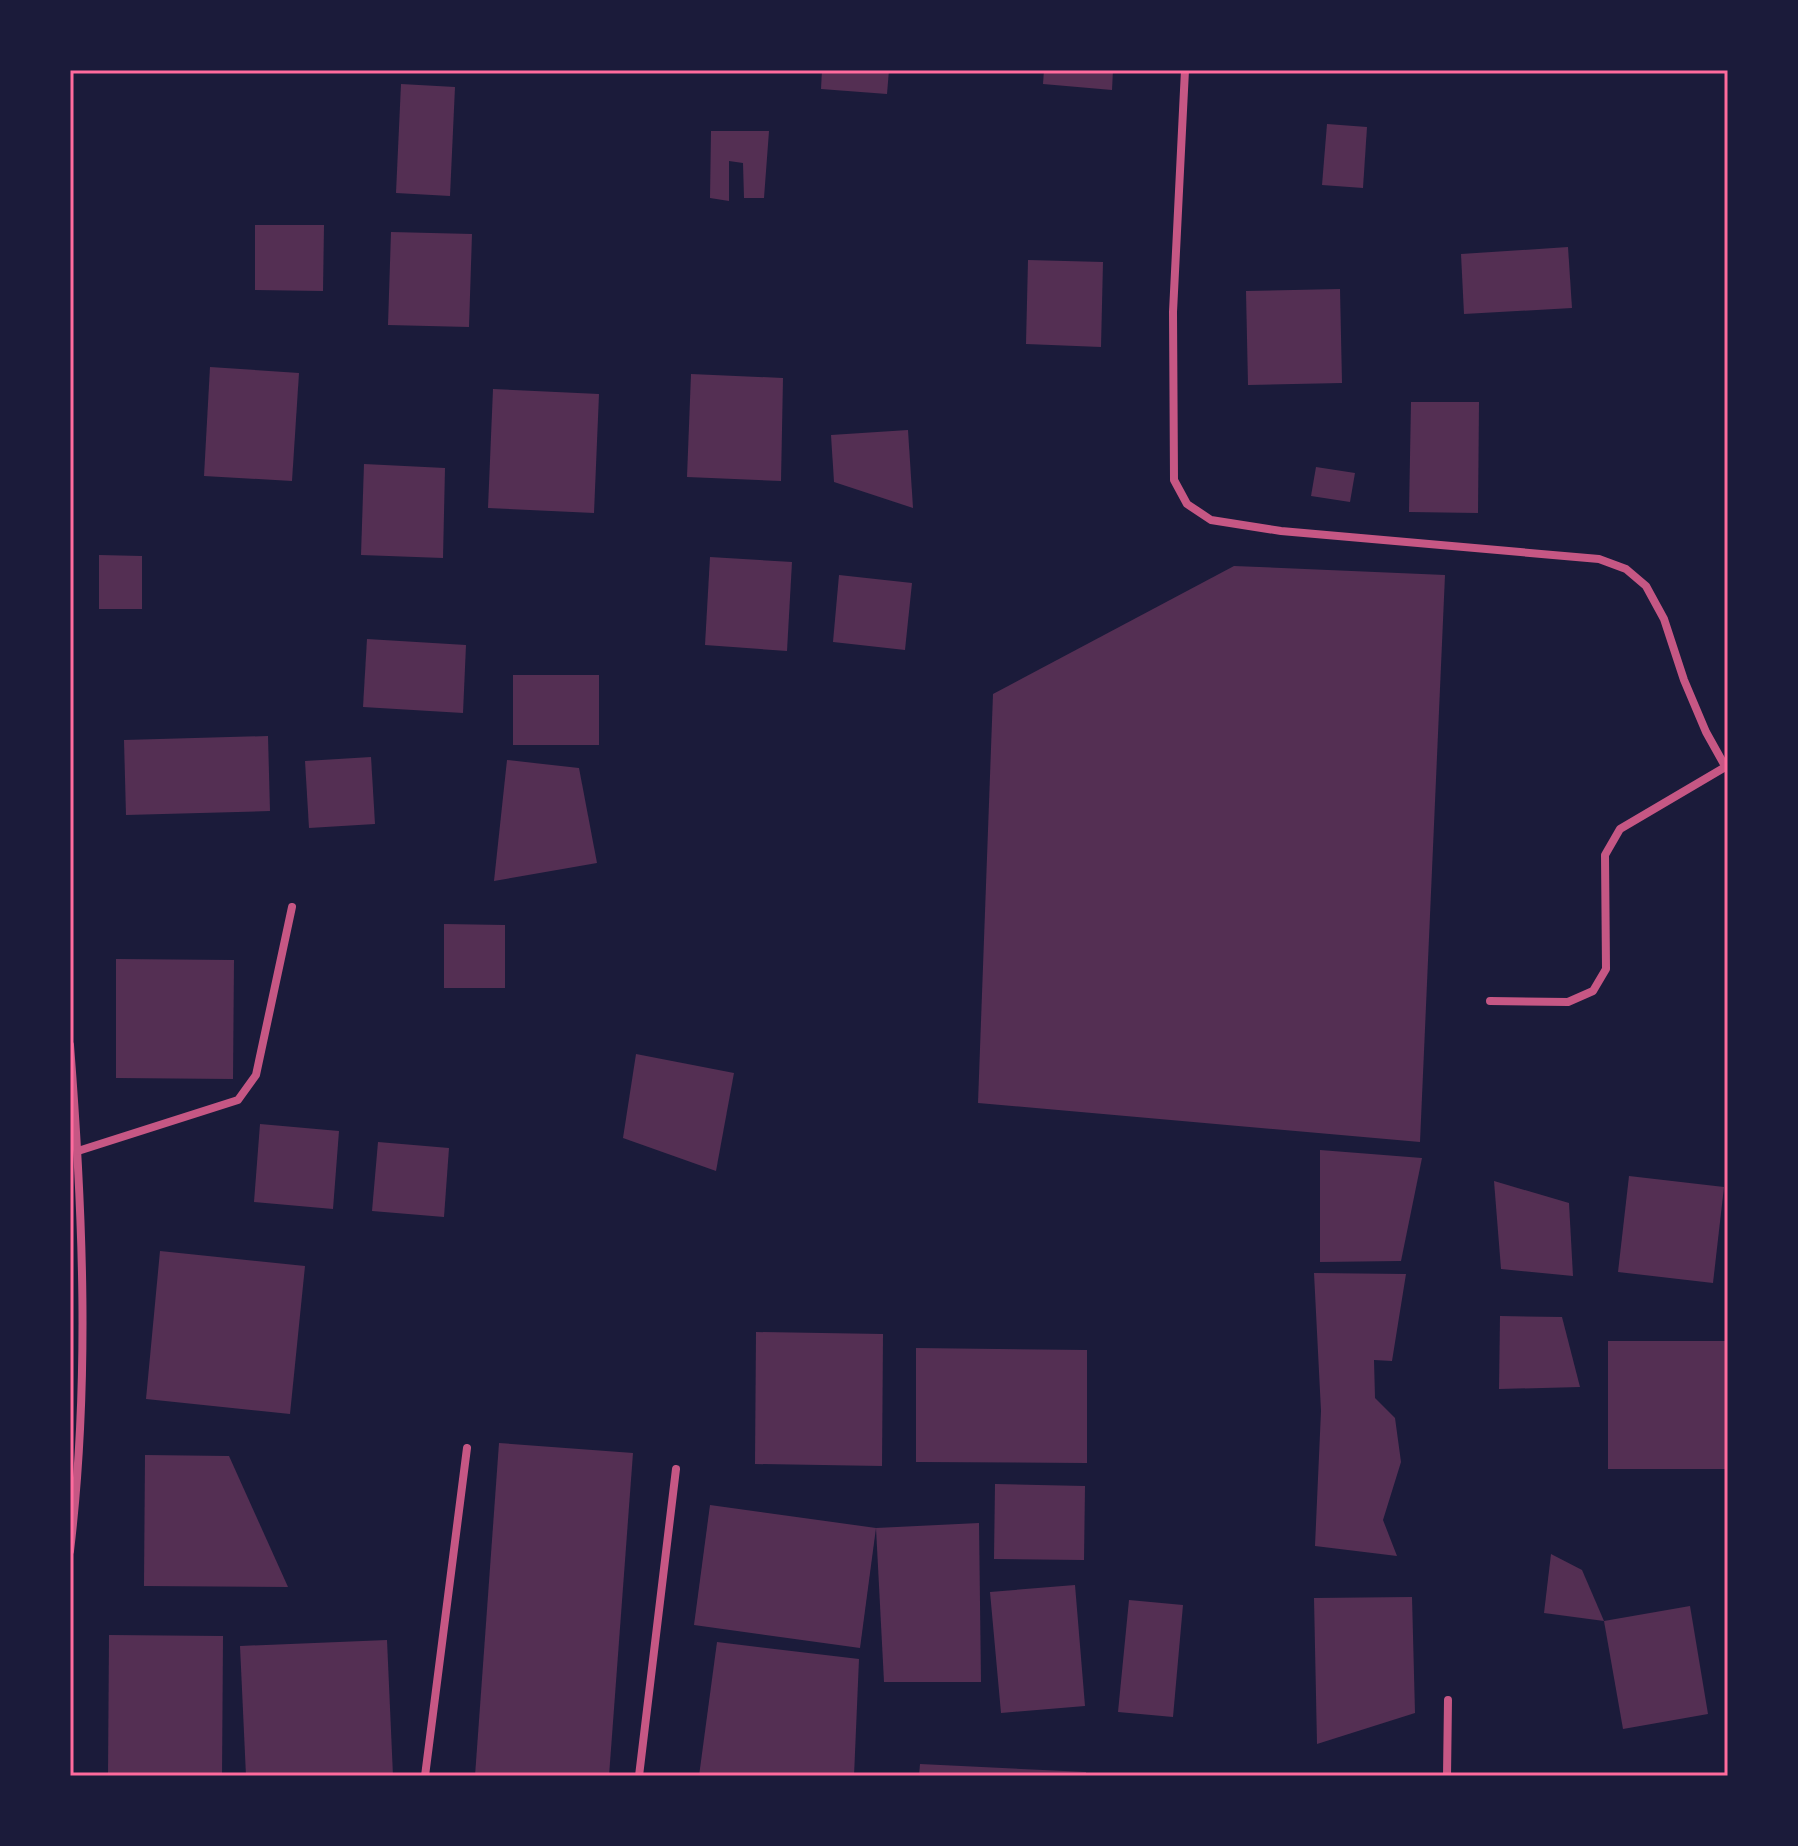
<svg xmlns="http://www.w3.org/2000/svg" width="1798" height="1846" font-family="Rubik,sans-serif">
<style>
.building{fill:#542f53}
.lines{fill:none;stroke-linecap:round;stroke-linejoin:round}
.minor{stroke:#c65784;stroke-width:8}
.neatline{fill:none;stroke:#ff6b9d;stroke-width:3}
</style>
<rect width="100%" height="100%" fill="#1b1b3a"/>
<!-- building -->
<g class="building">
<path d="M822,70H889L887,94L821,89Z"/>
<path d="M1044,70H1113L1112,90L1043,84Z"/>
<path d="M401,84L455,87L450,196L396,193Z"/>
<path d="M1327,124L1367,127L1363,188L1322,185Z"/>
<path d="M711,131H769L764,198H744L743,163L729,161V201L710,198Z"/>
<path d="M255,225H324L323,291L255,290Z"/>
<path d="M391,232L472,234L469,327L388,325Z"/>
<path d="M1568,247L1572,308L1464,314L1461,254Z"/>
<path d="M1028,260L1103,262L1101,347L1026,344Z"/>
<path d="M1340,289L1342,383L1248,385L1246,291Z"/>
<path d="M210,367L299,373L292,481L204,476Z"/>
<path d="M691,374L783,378L781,481L687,477Z"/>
<path d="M493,389L599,394L594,513L488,508Z"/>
<path d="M1411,402H1479L1478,513L1409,512Z"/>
<path d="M908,430L913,508L834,482L831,435Z"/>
<path d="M364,464L445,468L443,558L361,555Z"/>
<path d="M1316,467L1355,473L1350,502L1311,496Z"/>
<path d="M99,555L142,556V609H99Z"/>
<path d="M710,557L792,562L787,651L705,645Z"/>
<path d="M1234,566L1445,575L1420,1142L978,1103L993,694Z"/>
<path d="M839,575L912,583L905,650L833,642Z"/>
<path d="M367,639L466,645L463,713L363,707Z"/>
<rect x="513" y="675" width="86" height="70"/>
<path d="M268,736L270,811L126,815L124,740Z"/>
<path d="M371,757L375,824L309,828L305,761Z"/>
<path d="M507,760L579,768L597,863L494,881Z"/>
<path d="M444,924L505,925V988H444Z"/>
<path d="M116,959L234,960L233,1079L116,1078Z"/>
<path d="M636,1054L734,1073L716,1171L623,1138Z"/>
<path d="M260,1124L339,1131L333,1209L254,1202Z"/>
<path d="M378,1142L449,1148L444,1217L372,1211Z"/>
<path d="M1320,1150L1422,1158L1401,1261L1320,1262Z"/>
<path d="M1629,1176L1724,1187L1713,1283L1618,1272Z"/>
<path d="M1494,1181L1569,1203L1573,1276L1501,1269Z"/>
<path d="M160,1251L305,1266L290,1414L146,1399Z"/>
<path d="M1314,1273L1406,1274L1392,1361L1374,1360L1375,1398L1395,1418L1401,1462L1383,1520L1397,1556L1315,1546L1321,1411Z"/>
<path d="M1500,1316L1562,1317L1580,1387L1499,1389Z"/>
<path d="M756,1332L883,1334L882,1466L755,1464Z"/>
<rect x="1608" y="1341" width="120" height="128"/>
<path d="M916,1348L1087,1350V1463L916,1462Z"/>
<path d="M499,1443L633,1453L609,1776H475Z"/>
<path d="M145,1455L229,1456L288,1587L144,1586Z"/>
<path d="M995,1484L1085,1486L1084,1560L994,1559Z"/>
<path d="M710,1505L876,1528L860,1648L694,1625Z"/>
<path d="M979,1523L981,1682H884L876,1528Z"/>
<path d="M1551,1554L1582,1570L1604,1621L1544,1613Z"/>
<path d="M1075,1585L1085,1706L1001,1713L990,1592Z"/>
<path d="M1412,1597L1415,1713L1317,1744L1314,1598Z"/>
<path d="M1129,1600L1183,1605L1173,1717L1118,1712Z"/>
<path d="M1690,1606L1708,1714L1623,1729L1604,1621Z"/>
<path d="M109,1635L223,1636L222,1776H108Z"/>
<path d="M387,1640L393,1776H246L240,1646Z"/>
<path d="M717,1642L859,1659L854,1776H699Z"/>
<path d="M920,1764L1086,1772V1776H919Z"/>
</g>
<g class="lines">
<!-- minor -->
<g class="minor">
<path d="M1185,70L1173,312L1174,480L1187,504L1211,520L1281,531L1599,559L1626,569L1646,586L1664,619L1684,680L1706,732L1725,766"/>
<path d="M1490,1001L1568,1002L1593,991L1606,969L1605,855L1620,829L1727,766"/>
<path d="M70,1045C83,1214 90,1382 70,1551"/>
<path d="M78,1151L238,1100L256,1075L292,907"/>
<path d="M425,1776L467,1448"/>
<path d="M639,1776L676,1469"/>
<path d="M1447,1776L1448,1700"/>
</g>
</g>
<!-- border -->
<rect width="1798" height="1846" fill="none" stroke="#1b1b3a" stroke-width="144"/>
<rect x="72" y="72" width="1654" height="1702" class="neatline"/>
</svg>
